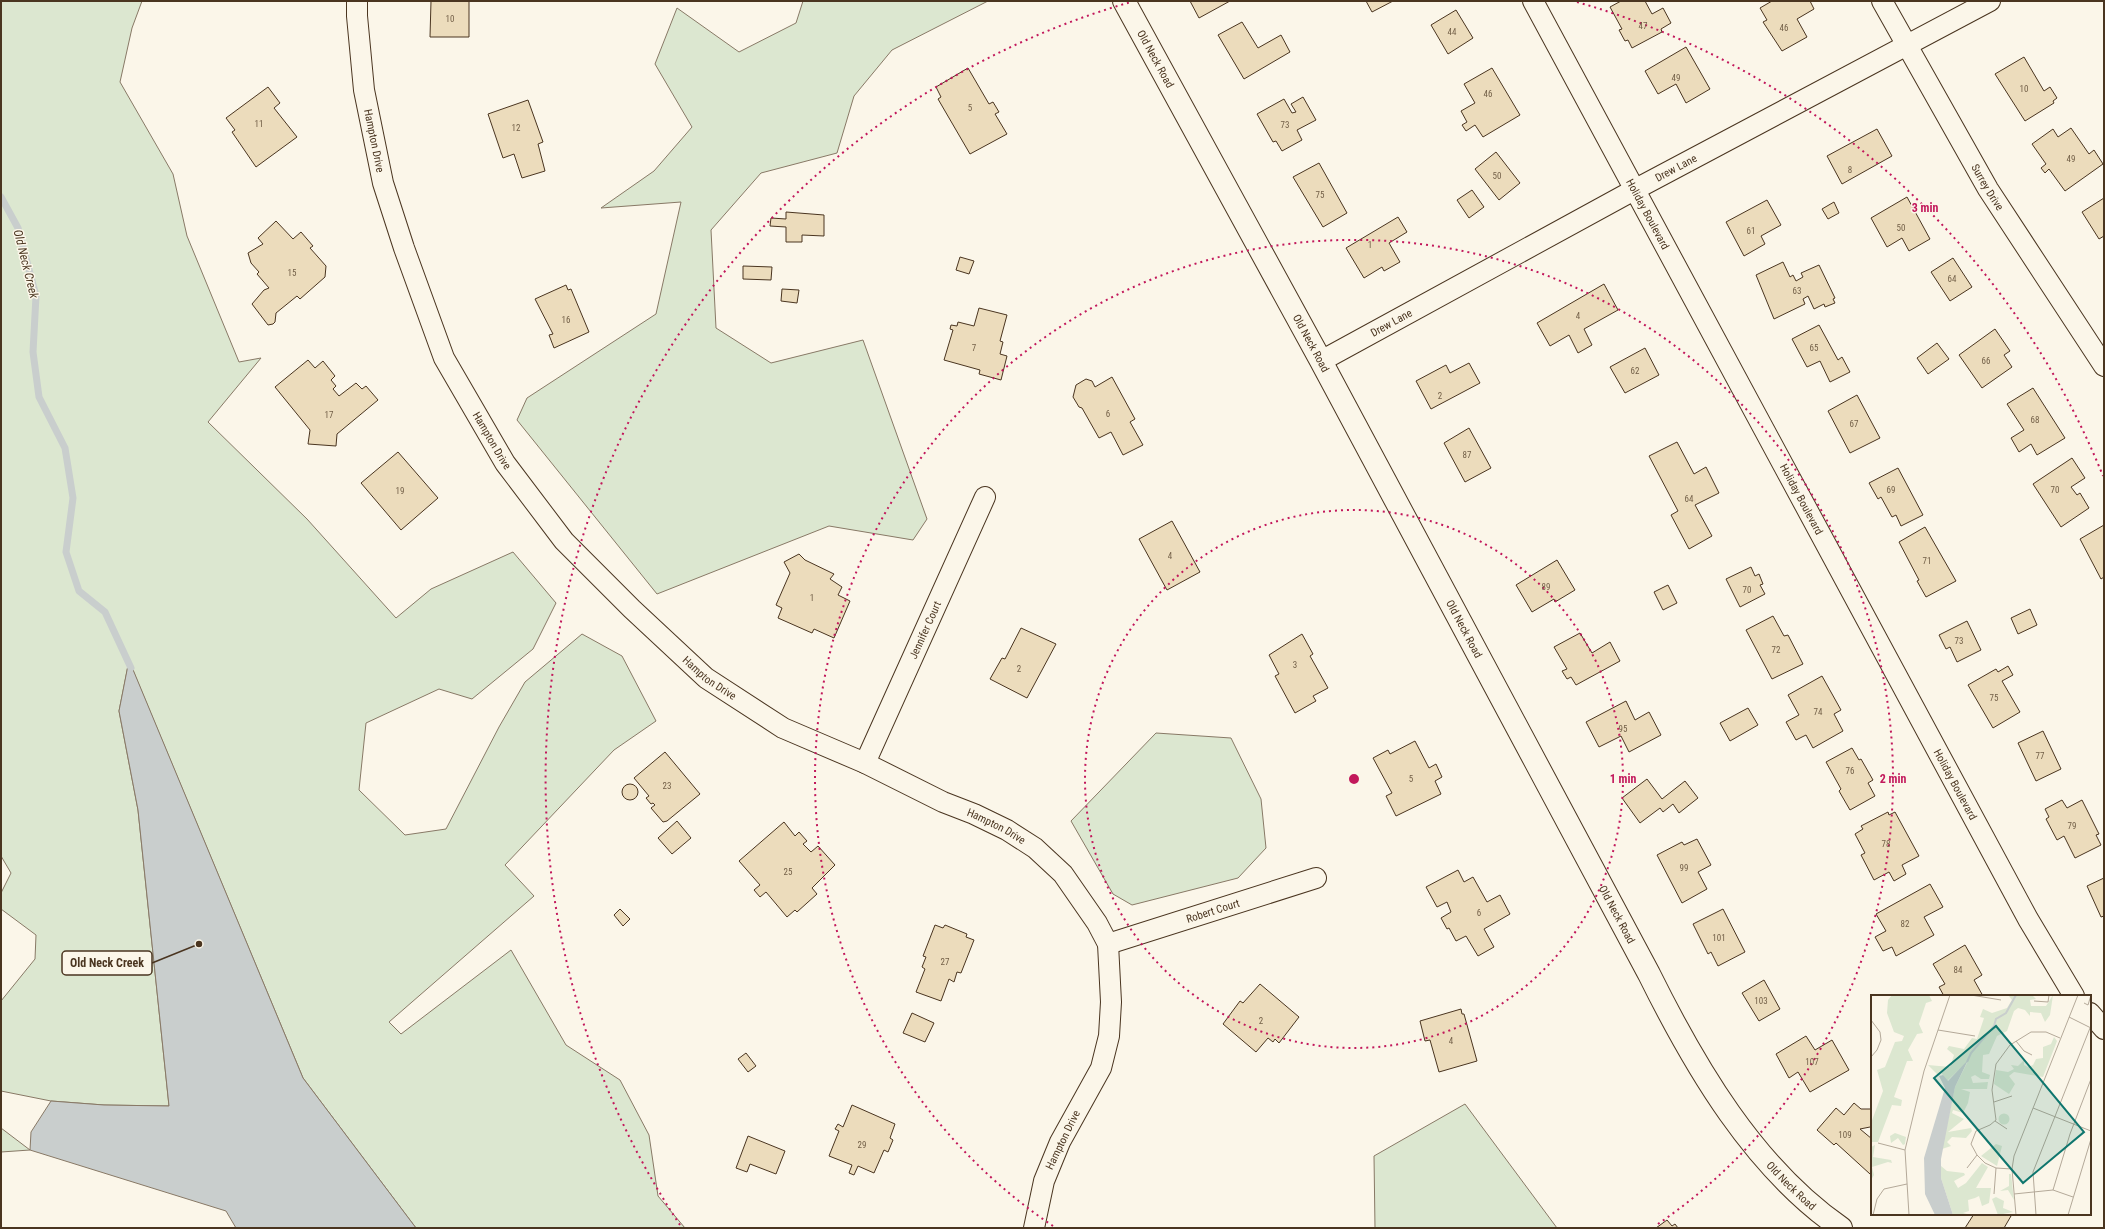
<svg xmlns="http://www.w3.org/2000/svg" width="2105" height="1229" font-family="'Roboto Condensed',sans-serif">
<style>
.green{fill:#dce7d0;stroke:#887966}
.water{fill:#c9cecd;stroke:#887966}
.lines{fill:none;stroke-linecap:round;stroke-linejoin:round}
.stream{stroke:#c9cecd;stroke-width:7}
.building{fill:#ecdcbc;stroke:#4a3520}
.minor-casing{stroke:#4a3520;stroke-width:22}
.tertiary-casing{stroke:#4a3520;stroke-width:24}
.minor{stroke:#fbf6e9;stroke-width:20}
.tertiary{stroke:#fbf6e9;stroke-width:22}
.ring{fill:none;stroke:#c2185b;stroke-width:2;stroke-dasharray:2 4}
.labels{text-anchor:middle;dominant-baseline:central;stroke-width:3;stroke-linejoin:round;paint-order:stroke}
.number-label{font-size:9px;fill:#725f47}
.street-label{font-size:11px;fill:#4a3520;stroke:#fbf6e9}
.water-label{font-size:12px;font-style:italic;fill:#4a3520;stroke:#fbf6e9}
.inset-river{fill:none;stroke:#c9cecd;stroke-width:2}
.inset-road{fill:none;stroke:#b4a999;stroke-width:1}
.view{fill:#0f766e;fill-opacity:0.15;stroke:#0f766e;stroke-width:2}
.inset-edge{fill:none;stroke:#4a3520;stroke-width:2}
.centre{fill:#c2185b;stroke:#fbf6e9;stroke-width:2}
.ring-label{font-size:12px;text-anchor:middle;font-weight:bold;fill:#c2185b;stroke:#fbf6e9;stroke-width:3;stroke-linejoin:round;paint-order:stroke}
.leader{fill:none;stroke:#4a3520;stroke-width:1.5}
.callout-dot{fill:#4a3520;stroke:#fbf6e9;stroke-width:1.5}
.callout{fill:#fbf6e9;stroke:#4a3520;stroke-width:1.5}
.callout-label{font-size:12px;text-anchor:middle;font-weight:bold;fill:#4a3520}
</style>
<rect width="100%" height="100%" fill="#fbf6e9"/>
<!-- green -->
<g class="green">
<path d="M1,1H142L132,28L120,82L173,174L187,236L239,362L261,358L208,422L307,519L396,618L431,589L513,552L556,603L533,649L472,699L439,689L366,723L359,790L405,835L446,829L499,727L525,682L582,634L622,656L656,721L614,750L505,865L534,896L389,1022L401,1034L511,950L566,1045L620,1080L649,1135L658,1196L685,1228H416L303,1078L129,661L119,711L138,810L169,1106L104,1105L51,1101L1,1091V1001L35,959L36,935L1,909V893L11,873L1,856Z"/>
<path d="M803,1H988L892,50L854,96L837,153L761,173L711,230L716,328L771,363L863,340L927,519L913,540L829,526L657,594L517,420L527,398L656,314L681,202L601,208L654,171L692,127L655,64L677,8L739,52L796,23Z"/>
<path d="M1156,733L1231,738L1261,799L1266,848L1238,878L1132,905L1113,894L1071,821Z"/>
<path d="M1465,1104L1557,1228H1375L1374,1156Z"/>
<path d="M1,1128L30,1150L1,1152Z"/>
</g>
<!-- water -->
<path class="water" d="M129,660L303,1078L416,1228H236L226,1211L30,1150L31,1132L51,1101L104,1105L169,1106L138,810L119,711Z"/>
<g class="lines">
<!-- stream -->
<path class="stream" d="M1,197L18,228L36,296L33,352L39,397L65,448L73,498L66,552L79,591L105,612L131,668"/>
</g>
<!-- building -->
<g class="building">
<path d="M431,1H469V37H430Z"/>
<path d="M1190,1H1230L1199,18Z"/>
<path d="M1366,1H1393L1372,12Z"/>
<path d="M1621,1H1645L1652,14L1663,8L1671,23L1661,29L1662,32L1632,48L1628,40L1625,41L1619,30L1622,29L1610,7Z"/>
<path d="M1772,1H1810L1814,9L1797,19L1807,37L1782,51L1763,22L1767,20L1760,8Z"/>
<path d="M1456,10L1473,38L1448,54L1431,25Z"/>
<path d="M1242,22L1258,48L1281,35L1290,52L1244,79L1218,35Z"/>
<path d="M1686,47L1710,89L1686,103L1676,84L1658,94L1645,71Z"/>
<path d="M2024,57L2044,91L2050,87L2057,98L2053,101L2054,103L2025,121L1995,74Z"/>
<path d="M968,68L989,104L993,102L999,112L995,114L1007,134L970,154L938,99L941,97L936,87Z"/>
<path d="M1492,68L1520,115L1483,137L1475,125L1466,131L1462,125L1467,122L1461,111L1475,103L1464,84Z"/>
<path d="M268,87L280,103L274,108L297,137L256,167L232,132L235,130L226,118Z"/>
<path d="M1303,97L1316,120L1297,130L1302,140L1282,151L1276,141L1273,142L1257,114L1284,99L1292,113L1296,112L1291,104Z"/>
<path d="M528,100L543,142L538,144L545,171L522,178L514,154L503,158L488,114Z"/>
<path d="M2071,128L2089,154L2094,150L2103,164L2065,191L2049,169L2045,173L2041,168L2046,164L2032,144L2053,129L2058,137Z"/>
<path d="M1877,129L1892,156L1842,184L1827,156Z"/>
<path d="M1496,152L1520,183L1499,200L1475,169Z"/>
<path d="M1319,163L1347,213L1323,227L1293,177Z"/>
<path d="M1472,190L1484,207L1469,218L1457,200Z"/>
<path d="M1907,197L1930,239L1909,251L1902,238L1887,247L1871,218Z"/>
<path d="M2104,198V236L2099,239L2082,212Z"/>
<path d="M1767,200L1781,225L1761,236L1765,244L1744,256L1726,222Z"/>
<path d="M1834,202L1839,213L1828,219L1822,209Z"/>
<path d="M786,212L824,215V236L802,235V242H786V227L770,226L771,218L786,219Z"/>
<path d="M1398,217L1407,232L1389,243L1400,262L1384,271L1382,267L1364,278L1346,248Z"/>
<path d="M276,221L293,239L301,232L313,246L310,248L326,266L325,277L300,299L297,296L276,313L275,322L273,324L268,325L252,304L264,290L269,288L257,274L259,272L251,263L248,253L263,244L258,238Z"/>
<path d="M960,257L974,261L969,274L956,270Z"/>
<path d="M1953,258L1972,287L1950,301L1931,272Z"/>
<path d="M1783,262L1790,277L1793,275L1796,281L1803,277L1801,273L1819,265L1835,298L1833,299L1835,303L1825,307L1824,304L1814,309L1808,296L1803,299L1805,304L1774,319L1756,275Z"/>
<path d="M743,266L772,267L771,280L743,279Z"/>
<path d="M1604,284L1618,310L1584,329L1592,345L1578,353L1569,335L1550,346L1537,323Z"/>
<path d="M566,285L568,290L571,289L589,332L554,348L549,335L553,334L535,299Z"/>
<path d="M782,289L799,290L797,303L781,301Z"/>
<path d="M979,308L1007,315L1000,341L1003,342L1000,354L1007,356L1001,380L979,374L980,370L944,360L953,330L950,329L951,325L957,326L958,322L974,326Z"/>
<path d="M1819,325L1838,360L1842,357L1850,372L1830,382L1820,361L1807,367L1792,339Z"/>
<path d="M1995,329L2010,351L2004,355L2012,367L1982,388L1959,355Z"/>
<path d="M1937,343L1949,359L1928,374L1917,358Z"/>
<path d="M1645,348L1659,375L1625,393L1610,367Z"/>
<path d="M308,360L315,368L323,361L335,376L331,380L336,386L333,389L339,396L356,383L362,389L366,386L378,400L337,434L336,446L308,444L310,430L275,387Z"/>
<path d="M1469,363L1480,383L1431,409L1416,381L1446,365L1450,373Z"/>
<path d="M1112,377L1135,419L1130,422L1143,445L1123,455L1111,432L1099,438L1082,408L1079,407L1073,397L1076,385L1086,379L1092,381L1095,387Z"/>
<path d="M2033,388L2065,438L2037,455L2031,444L2019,452L2011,438L2024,430L2007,404Z"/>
<path d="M1857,395L1880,438L1850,453L1828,411Z"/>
<path d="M1469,428L1491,468L1465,482L1444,443Z"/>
<path d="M1677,442L1694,474L1706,467L1719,493L1695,505L1712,536L1689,549L1671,515L1678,511L1649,456Z"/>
<path d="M398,452L438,498L401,530L361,483Z"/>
<path d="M2072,458L2085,478L2071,487L2077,495L2080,493L2089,508L2061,527L2033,484Z"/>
<path d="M1898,468L1923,515L1901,526L1896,515L1892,517L1881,497L1878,499L1869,483Z"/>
<path d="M1172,521L1200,572L1167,590L1139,539Z"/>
<path d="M2104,525V577L2101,579L2080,539Z"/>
<path d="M1925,527L1956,581L1926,597L1917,581L1919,580L1899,542Z"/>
<path d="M799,554L805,560L834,574L830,579L842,587L838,595L850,601L834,638L814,629L812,633L778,618L782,608L776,605L790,573L784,562Z"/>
<path d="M1557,560L1575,590L1555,602L1554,599L1532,612L1516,585Z"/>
<path d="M1751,567L1755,576L1759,574L1763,584L1760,585L1765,594L1740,607L1726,579Z"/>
<path d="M1668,585L1677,603L1663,610L1654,592Z"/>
<path d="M2030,609L2037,625L2018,634L2011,618Z"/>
<path d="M1773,616L1784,636L1788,635L1803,664L1772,679L1746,630Z"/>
<path d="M1967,621L1981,650L1957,662L1950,647L1946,649L1939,635Z"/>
<path d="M1021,628L1056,644L1027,698L990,679L1002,658L1005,659Z"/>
<path d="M1580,633L1592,653L1610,642L1620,661L1576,685L1571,677L1567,679L1562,671L1567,669L1554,647Z"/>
<path d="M1302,634L1313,654L1310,656L1328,688L1313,696L1316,701L1295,713L1275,676L1279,674L1269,655Z"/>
<path d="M2008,666L2013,675L2002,681L2020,712L1993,728L1968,685L1996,669L1998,672Z"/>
<path d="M1822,676L1841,710L1834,714L1843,731L1813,748L1806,735L1796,740L1786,722L1799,715L1788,695Z"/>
<path d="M1626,701L1635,720L1649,712L1661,735L1629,752L1621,736L1599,747L1586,722Z"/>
<path d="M1748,708L1758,725L1730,741L1720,723Z"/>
<path d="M2043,731L2061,769L2036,781L2018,743Z"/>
<path d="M1415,741L1429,768L1436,764L1442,777L1435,781L1441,794L1396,816L1386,796L1392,793L1373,758L1388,750L1390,754Z"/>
<path d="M1852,748L1859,760L1861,759L1873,780L1868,783L1875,796L1850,810L1839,791L1841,789L1826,762Z"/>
<path d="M665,752L700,794L667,821L663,822L651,808L655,805L653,803L651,804L646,798L649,796L634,778Z"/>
<path d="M1647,779L1662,799L1685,781L1698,798L1679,813L1673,804L1663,812L1660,808L1640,823L1622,798Z"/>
<circle cx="630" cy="792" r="8"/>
<path d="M2062,800L2067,808L2082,800L2099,834L2096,835L2101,845L2075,858L2064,836L2057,840L2046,819L2049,817L2045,809Z"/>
<path d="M1888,812L1889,815L1895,812L1919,856L1902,865L1906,874L1894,881L1889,872L1874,880L1861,855L1865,853L1855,834L1863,829L1861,826Z"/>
<path d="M677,821L691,838L672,854L658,838Z"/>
<path d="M784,822L795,836L799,832L807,841L803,844L811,852L818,846L835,865L812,888L817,894L797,912L795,910L787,917L766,892L760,897L754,890L760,885L739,861Z"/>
<path d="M1697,839L1711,865L1698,872L1707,889L1682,903L1657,855L1682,842L1684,845Z"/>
<path d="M1458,870L1464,882L1473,877L1487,902L1500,895L1510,914L1484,929L1494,947L1478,956L1466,936L1456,941L1449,928L1447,929L1441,918L1451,912L1447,902L1437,907L1426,887Z"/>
<path d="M2104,878V916L2101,917L2087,886Z"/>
<path d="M1930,884L1943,907L1924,917L1934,935L1896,956L1892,947L1883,951L1875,937L1886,931L1876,914Z"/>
<path d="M620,909L630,919L623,926L614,915Z"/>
<path d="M1723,909L1745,952L1718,966L1711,952L1708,954L1693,924Z"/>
<path d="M935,925L943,928L945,925L967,934L966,937L974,940L961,973L957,972L954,982L949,979L941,1001L916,992L925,969L922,967L926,957L923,956Z"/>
<path d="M1965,945L1982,975L1974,980L1983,996H1944L1939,987L1945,984L1933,964Z"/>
<path d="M1764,980L1780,1009L1759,1021L1742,993Z"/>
<path d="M1260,984L1299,1017L1279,1043L1275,1039L1273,1042L1268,1038L1256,1052L1223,1024L1240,1001L1243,1003Z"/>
<path d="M1461,1009L1462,1014H1464L1477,1061L1439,1072L1430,1040L1425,1041L1420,1021Z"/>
<path d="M912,1013L934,1023L925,1042L903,1033Z"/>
<path d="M1806,1036L1815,1050L1832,1040L1849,1070L1810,1092L1798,1072L1789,1078L1776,1054Z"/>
<path d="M746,1053L756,1066L748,1072L738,1059Z"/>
<path d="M1854,1103L1861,1109H1872V1129L1870,1127L1860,1129L1872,1139V1172L1870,1174L1836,1143L1834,1145L1817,1130L1836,1108L1844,1115Z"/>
<path d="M852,1105L895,1124L890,1138L893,1140L888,1152L884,1150L874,1173L858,1166L854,1175L849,1173L852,1165L829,1156L839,1131L835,1129L838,1124L843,1127Z"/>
<path d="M748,1136L785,1151L776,1174L750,1164L747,1172L736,1168Z"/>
<path d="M1974,1214H2007L2011,1216L2004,1228H1965Z"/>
<path d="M1667,1220L1672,1226L1675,1224L1678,1228H1656Z"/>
</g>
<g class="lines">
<defs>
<g id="minor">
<path id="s1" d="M357,1V16L364,90L383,183L404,248L444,358L505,463L564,541L632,609L706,678L783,728L865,763L943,802L974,814L1007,830L1035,848L1063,874L1097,923L1108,944L1111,1002L1109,1036L1101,1068L1060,1142L1044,1181L1034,1228"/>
<path id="s2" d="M1533,1L2028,919L2074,996"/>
<path id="s3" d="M1882,1L1988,189L2104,366"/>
<path id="s4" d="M1321,361L1634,190L1990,1"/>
<path id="s5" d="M865,763L985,497"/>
<path id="s6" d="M1108,944L1316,878"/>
<path d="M2090,1013L2104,1029"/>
</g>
<g id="tertiary">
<path id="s7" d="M1124,1L1321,361L1649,974C1695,1067 1754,1168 1841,1228"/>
</g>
</defs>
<!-- minor casing -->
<use href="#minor" class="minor-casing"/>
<!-- tertiary casing -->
<use href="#tertiary" class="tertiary-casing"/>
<!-- minor -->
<use href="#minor" class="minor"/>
<!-- tertiary -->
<use href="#tertiary" class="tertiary"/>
</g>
<!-- distance rings -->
<g class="ring">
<circle cx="1354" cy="779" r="269"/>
<path d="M1053 1226A539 539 0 1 1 1655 1226"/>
<path d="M680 1225A808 808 0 0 1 1131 2M1577 2A808 808 0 0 1 2103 476"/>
</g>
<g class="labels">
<!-- number labels -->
<g class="number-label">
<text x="450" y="19">10</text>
<text x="1643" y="26">47</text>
<text x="1784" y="28">46</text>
<text x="1452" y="32">44</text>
<text x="1676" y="78">49</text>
<text x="2024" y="89">10</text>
<text x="1488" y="94">46</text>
<text x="970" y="108">5</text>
<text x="259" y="124">11</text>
<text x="1285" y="125">73</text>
<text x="516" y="128">12</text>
<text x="2071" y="159">49</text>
<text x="1850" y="170">8</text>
<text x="1497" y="176">50</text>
<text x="1320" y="195">75</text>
<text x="1901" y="228">50</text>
<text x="1751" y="231">61</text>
<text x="1370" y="245">1</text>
<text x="292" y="273">15</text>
<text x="1952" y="279">64</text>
<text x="1797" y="291">63</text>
<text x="1578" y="316">4</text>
<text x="566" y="320">16</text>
<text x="974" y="348">7</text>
<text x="1814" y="348">65</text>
<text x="1986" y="361">66</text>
<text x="1635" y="371">62</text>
<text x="1440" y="396">2</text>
<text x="1108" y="414">6</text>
<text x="329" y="415">17</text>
<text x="2035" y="420">68</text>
<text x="1854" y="424">67</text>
<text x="1467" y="455">87</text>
<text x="1891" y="490">69</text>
<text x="2055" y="490">70</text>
<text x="400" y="491">19</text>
<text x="1689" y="499">64</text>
<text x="1170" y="556">4</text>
<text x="1927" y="561">71</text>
<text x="1546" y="587">89</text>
<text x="1747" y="590">70</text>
<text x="812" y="598">1</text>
<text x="1959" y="641">73</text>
<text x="1776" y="650">72</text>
<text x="1295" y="665">3</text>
<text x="1019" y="669">2</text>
<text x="1994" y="698">75</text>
<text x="1818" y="712">74</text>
<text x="1623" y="729">95</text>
<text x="2040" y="756">77</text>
<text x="1850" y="771">76</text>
<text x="1411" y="779">5</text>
<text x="667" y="786">23</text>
<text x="2072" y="826">79</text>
<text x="1886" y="844">78</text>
<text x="1684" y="868">99</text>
<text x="788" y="872">25</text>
<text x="1479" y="913">6</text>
<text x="1905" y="924">82</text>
<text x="1719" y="938">101</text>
<text x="945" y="962">27</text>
<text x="1958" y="970">84</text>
<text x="1761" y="1001">103</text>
<text x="1261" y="1021">2</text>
<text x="1451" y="1041">4</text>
<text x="1812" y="1062">107</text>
<text x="1845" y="1135">109</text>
<text x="862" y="1145">29</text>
</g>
<!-- street labels -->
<g class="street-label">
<text stroke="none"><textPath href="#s7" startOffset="66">Old Neck Road</textPath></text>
<text stroke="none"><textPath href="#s1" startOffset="141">Hampton Drive</textPath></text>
<text stroke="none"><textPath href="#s4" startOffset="404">Drew Lane</textPath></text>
<text stroke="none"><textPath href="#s3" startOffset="214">Surrey Drive</textPath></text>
<text stroke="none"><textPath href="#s2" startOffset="242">Holiday Boulevard</textPath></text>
<text stroke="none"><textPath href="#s4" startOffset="80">Drew Lane</textPath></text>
<text stroke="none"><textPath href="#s7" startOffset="390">Old Neck Road</textPath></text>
<text stroke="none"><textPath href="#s1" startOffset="465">Hampton Drive</textPath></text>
<text stroke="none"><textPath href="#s2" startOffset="566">Holiday Boulevard</textPath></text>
<text stroke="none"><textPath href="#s7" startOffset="714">Old Neck Road</textPath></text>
<text stroke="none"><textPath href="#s5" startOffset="146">Jennifer Court</textPath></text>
<text stroke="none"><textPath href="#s1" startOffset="789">Hampton Drive</textPath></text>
<text stroke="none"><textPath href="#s2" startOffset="890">Holiday Boulevard</textPath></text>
<text stroke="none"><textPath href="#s1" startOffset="1113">Hampton Drive</textPath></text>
<text stroke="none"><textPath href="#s6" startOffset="110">Robert Court</textPath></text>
<text stroke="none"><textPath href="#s7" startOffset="1038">Old Neck Road</textPath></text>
<text transform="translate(1063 1140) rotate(-64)">Hampton Drive</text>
<text stroke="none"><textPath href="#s7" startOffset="1362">Old Neck Road</textPath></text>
</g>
<!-- water labels -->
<g class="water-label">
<text transform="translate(26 264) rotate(76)">Old Neck Creek</text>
</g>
</g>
<!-- overview -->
<g transform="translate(1871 995)">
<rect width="220" height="220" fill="#fbf6e9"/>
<path d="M21,0H58L61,6L55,8L48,29L52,38L46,39L37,55L42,66H36L23,102L31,105L30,111L21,110L7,147H0V128L12,96L6,75L14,72L24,47L31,46L33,41L23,37L16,18L17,5ZM137,0H161L165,4L159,5L160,11H175L182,0L179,20L174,27L170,18L159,17V21L154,15L147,13L143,16L136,36L126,41L118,59L112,60L111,77L119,80L118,84H110L104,80L100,82L102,88L117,87L116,94H90L99,97L97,108L92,118L82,115L81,118L93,124L77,137L100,133L101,136L95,143L81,142L76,147L80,151L71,154L84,92L97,66L76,86L69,76L68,81L57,70L79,72L83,60L76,54L78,51L93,54L101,43L106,44L113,23L109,22L112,14L121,18L136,13L141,5ZM183,42L186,46L172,82L143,77L138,81L144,89L138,99L123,89L125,75L137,77L143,74L140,70L147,71L153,65V70L157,72L162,70L165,64L172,63V52L180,49ZM127.5 124a5.5 5.5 0 1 1 11 0a5.5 5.5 0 1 1-11 0ZM24,138L35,142L34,149L32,150L27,143L20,148L19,141ZM125,149L131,151L126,171L110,161ZM4,150L2,162L20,165L21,168L17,167L1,172L3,180L0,185V152ZM111,168L117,172L105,193H120L118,208L111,211L108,201L104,203L97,205L98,216L92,218L100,220H82L70,183V171L76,176L93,178L94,180L83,186L87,193L95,188ZM138,179H140L143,205L137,195L129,196L138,191ZM125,202L133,206L132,213L142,217L127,220L121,204Z" fill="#dce7d0"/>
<path d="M97,65L84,92L70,164V183L82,220H64L54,199L53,163L74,93L68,81L72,80L77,86Z" fill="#c9cecd"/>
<path class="inset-river" d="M96,67L100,58L123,31L125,24L135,18L145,0"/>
<path class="inset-road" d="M100,0L130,5M163,6L177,7L178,0M213,8L217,10L220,0M198,22L220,33M0,25L9,37L10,45L6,55L0,62M67,35L104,41M145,46L153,56L161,60M123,107L141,101M162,113L220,136M124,126L136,134M7,148L34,155M96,173L106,160M141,174L125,173L114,168L106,160L100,149L105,136L119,130L125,125L121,95L125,69L139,50L160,37H175L189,43M182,195L199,139L220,84M123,199L125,173M143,199L182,195L202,202M2,220L6,204L13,194L36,189M38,220L34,155L53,76L79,0M145,220L141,174L143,161L207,0M165,220L162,177L219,33M168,220H181M197,220L220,144"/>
<path class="view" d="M125,31L213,137L152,188L63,83Z"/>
<rect width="220" height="220" class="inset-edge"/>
</g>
<circle cx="1354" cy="779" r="6" class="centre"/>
<g class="ring-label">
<text x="1925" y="212">3 min</text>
<text x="1623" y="783">1 min</text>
<text x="1893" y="783">2 min</text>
</g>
<!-- callouts -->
<path class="leader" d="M199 944L152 963"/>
<circle class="callout-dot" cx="199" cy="944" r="4"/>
<rect class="callout" x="62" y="951" width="90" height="24" rx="4"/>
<g class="callout-label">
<text x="107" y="967">Old Neck Creek</text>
</g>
<!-- border -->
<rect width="2105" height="1229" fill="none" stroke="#4a3520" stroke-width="4"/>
</svg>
